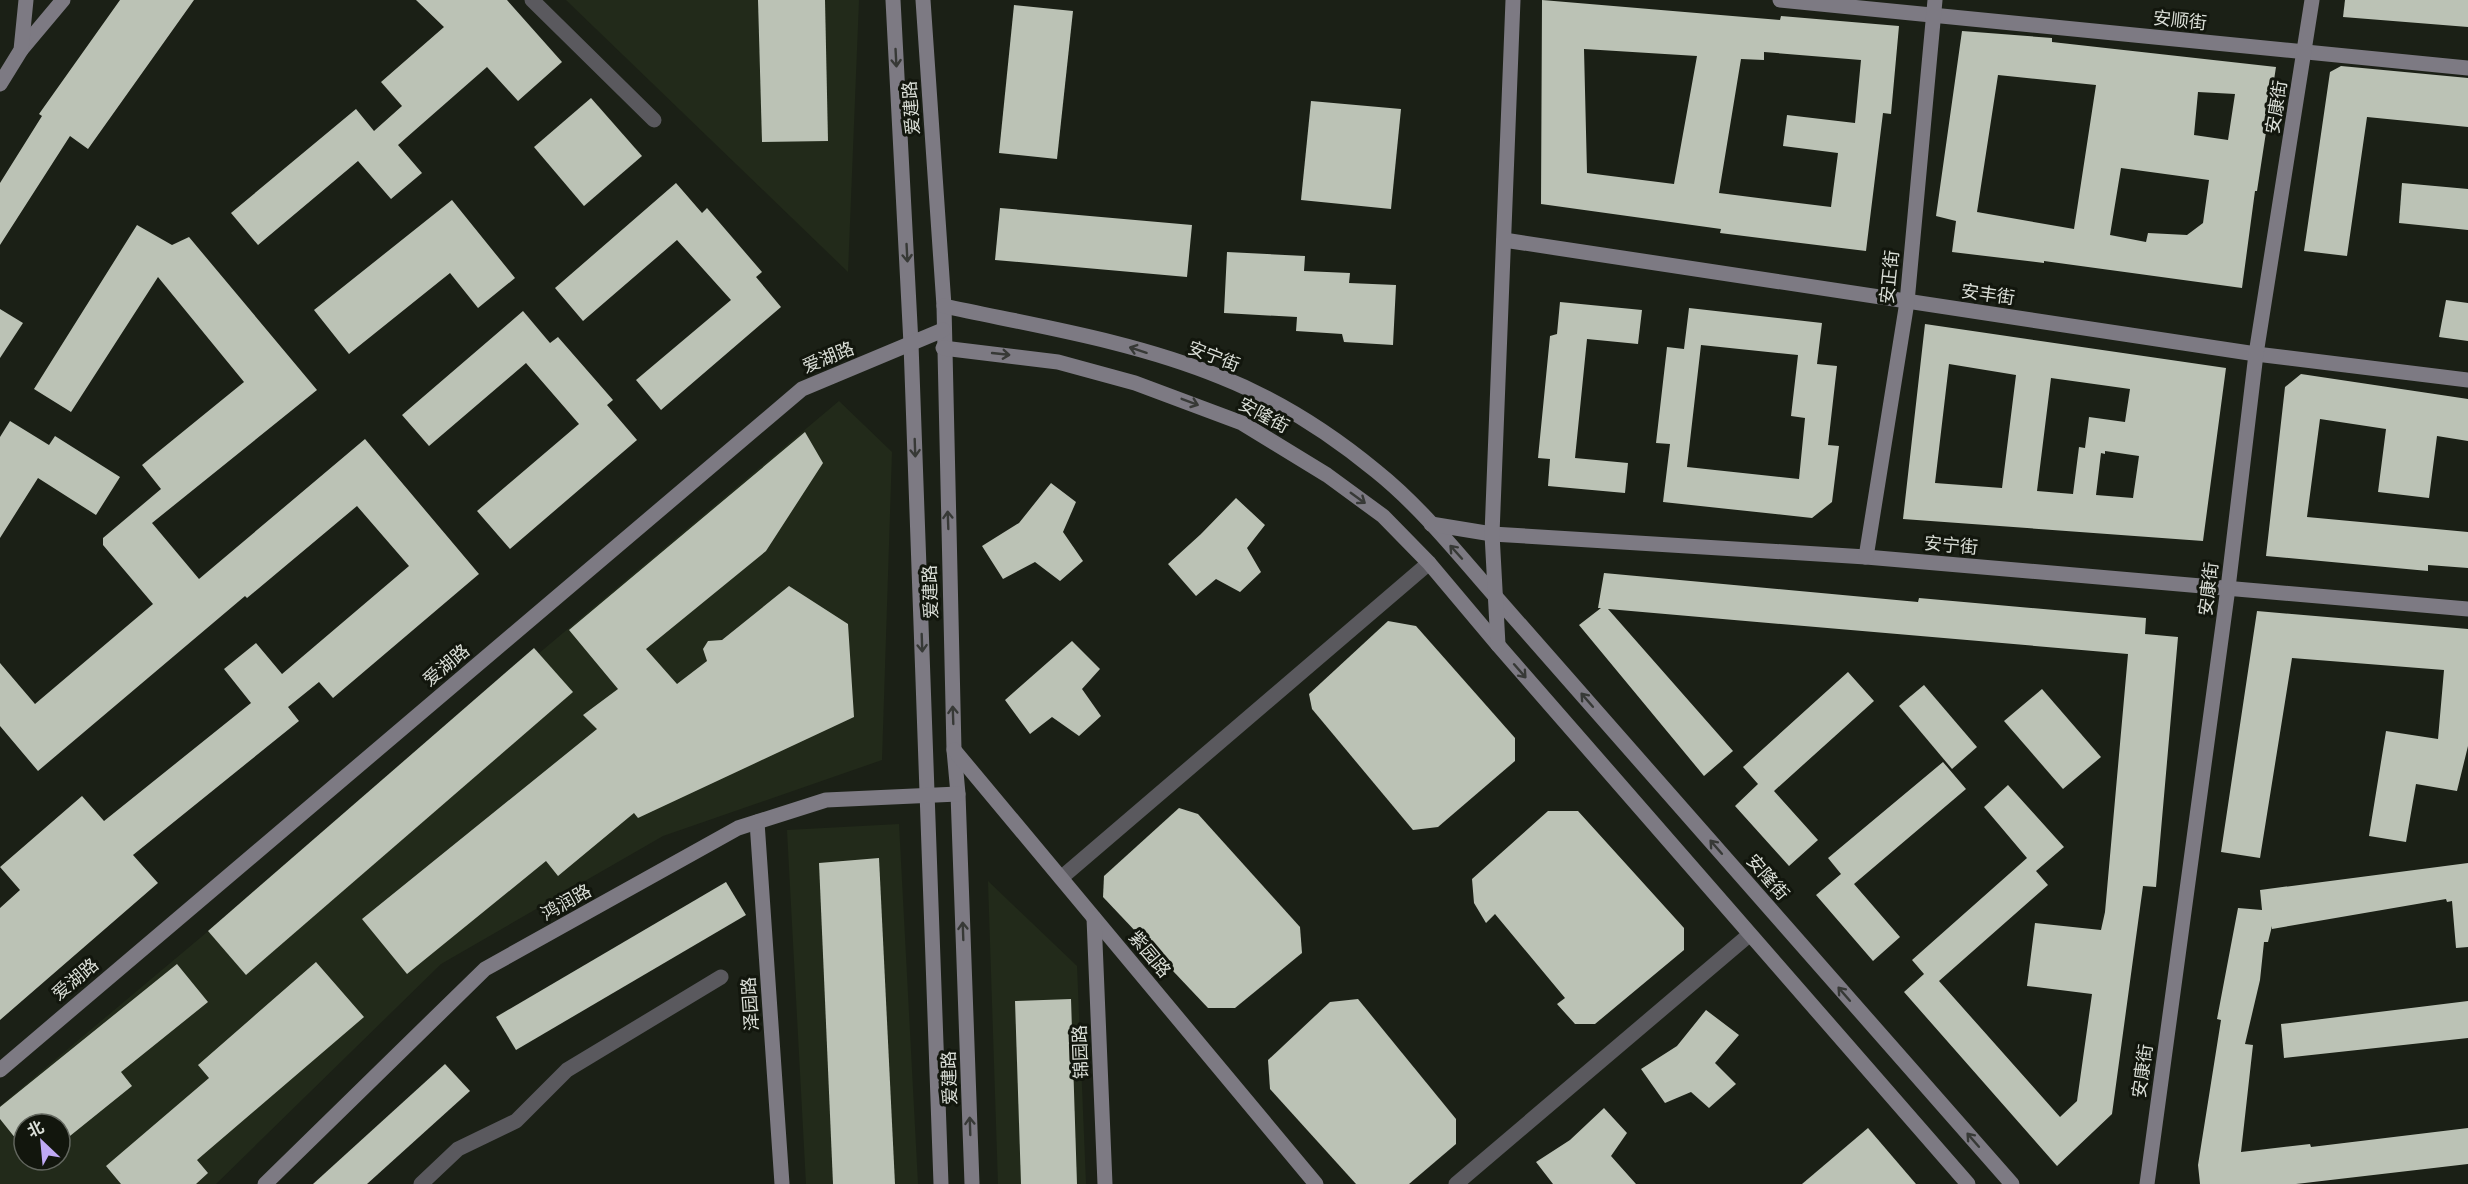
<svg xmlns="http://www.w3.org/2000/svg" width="2468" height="1184" font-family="'Work Sans','Noto Sans SC',sans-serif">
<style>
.built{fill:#222a1a;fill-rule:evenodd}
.building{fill:#bbc2b5;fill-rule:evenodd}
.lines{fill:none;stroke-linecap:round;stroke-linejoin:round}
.street{stroke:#5a595e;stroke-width:15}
.secondary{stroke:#7d7a83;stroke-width:15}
.oneway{stroke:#373936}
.labels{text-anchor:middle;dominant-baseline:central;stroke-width:6;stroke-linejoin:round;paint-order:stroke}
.street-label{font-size:18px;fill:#daded7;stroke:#12160d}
</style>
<rect width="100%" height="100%" fill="#1b2016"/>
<!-- built -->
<g class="built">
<path d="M566,0H859L848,272Z"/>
<path d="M839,401L892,452L882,760L663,836L441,964L216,1184H0V1106ZM24,1124H60V1160H24Z"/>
<path d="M899,824L918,1184H806L787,830Z"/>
<path d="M988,881L1077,966L1086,1184H998Z"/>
</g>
<!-- building -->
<g class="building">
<path d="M120,0H194L88,149L70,136L0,245V183L42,116L39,114Z"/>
<path d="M416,0H507L562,62L518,101L487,67L398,145L422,173L391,199L358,161L258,245L231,213L356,109L374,131L402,106L381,82L444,27Z"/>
<path d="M758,0H825L828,141L762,142Z"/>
<path d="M1542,0L1780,20L1781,16L1899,26L1891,114L1883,113L1866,251L1720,233L1721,229L1541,204ZM1584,49L1697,56L1674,184L1587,173ZM1764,52L1861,60L1855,123L1787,115L1783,146L1838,153L1831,207L1719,193L1741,59L1764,60Z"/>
<path d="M2345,0H2468V27L2343,17Z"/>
<path d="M1014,5L1073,11L1057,159L999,153Z"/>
<path d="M1962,31L2052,38V42L2276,67L2257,191H2255L2242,288L2044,261V263L1952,252L1956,221L1936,216ZM1998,75L2096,85L2074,229L1977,212ZM2198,92L2235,94L2228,140L2194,135ZM2121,168L2209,180L2203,223L2187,235L2148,233L2146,242L2110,235Z"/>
<path d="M2341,66L2468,78V127L2367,117L2347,256L2304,251L2330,72Z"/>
<path d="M591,98L642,156L584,206L534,147Z"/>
<path d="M1311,101L1401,109L1391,209L1301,200Z"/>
<path d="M676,183L702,213L707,208L762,272L756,277L781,307L661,410L636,380L731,300L677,240L583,321L555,288Z"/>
<path d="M2402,183L2468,189V230L2399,223Z"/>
<path d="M452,200L515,278L478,308L450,273L349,354L314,310Z"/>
<path d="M1000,208L1192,225L1187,277L995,260Z"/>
<path d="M137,225L172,245L189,237L317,390L152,523L199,579L365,439L479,574L333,698L319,682L288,707L299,721L133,855L158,883L0,1020V908L20,890L0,867L82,796L104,821L251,703L224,669L256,643L282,674L409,566L357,506L247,598L245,596L38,771L0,726V663L35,704L153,604L103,545V538L161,489L142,465L244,382L158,277L71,412L34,389Z"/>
<path d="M1227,252L1305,256L1304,271L1350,273L1349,283L1396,285L1393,345L1344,342L1342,334L1296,331L1297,317L1224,313Z"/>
<path d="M2446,300L2468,303V341L2439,337Z"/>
<path d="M1560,302L1642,310L1638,344L1587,339L1575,458L1628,463L1625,493L1548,486L1550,459L1538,458L1550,336L1557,334Z"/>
<path d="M1689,308L1822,323L1817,364L1837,366L1828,445L1839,446L1832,502L1812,518L1663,502L1670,444L1656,443L1667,347L1684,349ZM1701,345L1798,355L1791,416L1805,418L1799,479L1687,467Z"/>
<path d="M0,309L23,323L0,358Z"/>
<path d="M523,311L550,343L558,337L613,400L607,405L637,440L510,549L477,511L579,424L526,363L429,446L402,415Z"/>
<path d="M1925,324L2226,368L2203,541L1903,519ZM1949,364L2016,375L2002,488L1935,483ZM2051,378L2130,389L2125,422L2089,417L2085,448L2079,447L2073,494L2037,491ZM2105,451L2139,456L2133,498L2096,495L2101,453L2105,454Z"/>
<path d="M2301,374L2468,399V441L2437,436L2429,498L2378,492L2386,429L2320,419L2307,517L2468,532V568L2428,565V571L2266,556L2285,387Z"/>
<path d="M10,421L49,445L55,436L120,477L96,515L38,478L0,538V437Z"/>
<path d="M805,432L823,463L766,551L646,649L677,684L707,661L703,649L708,641L722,640L789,586L848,624L854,717L638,818L634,813L558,876L546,861L407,974L362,919L597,729L583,715L618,689L569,630Z"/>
<path d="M1051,483L1076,502L1063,532L1083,561L1060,581L1035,562L1003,579L982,546L1019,523Z"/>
<path d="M1236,498L1265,525L1247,548L1261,572L1240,592L1216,579L1196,596L1168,564L1201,534Z"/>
<path d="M1604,573L1918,602L1919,598L2146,618L2145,634L2178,637L2156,887L2143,886L2112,1114L2057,1166L1904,992L1924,974L1912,960L2027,858L1984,807L2008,785L2064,847L2036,871L2048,885L1939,981L2060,1117L2077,1101L2092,994L2027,986L2035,923L2101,930L2105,912L2128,654L1608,609L1733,751L1704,776L1579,625L1601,608H1598Z"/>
<path d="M2257,611L2468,629V746L2457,791L2416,784L2406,842L2369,836L2386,731L2438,739L2444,670L2292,658L2260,858L2221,852Z"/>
<path d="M1388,621L1416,626L1515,738V761L1438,827L1413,830L1312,709L1309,694Z"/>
<path d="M1072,641L1100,669L1082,689L1101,716L1079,736L1052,717L1030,734L1005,700Z"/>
<path d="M534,648L573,692L246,975L208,931Z"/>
<path d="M1848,672L1874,701L1774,791L1818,840L1789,866L1735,806L1758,784L1743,767Z"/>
<path d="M1924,685L1977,747L1952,769L1899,706Z"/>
<path d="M2042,689L2101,757L2063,789L2004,721Z"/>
<path d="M1943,762L1966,789L1854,884L1900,937L1873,961L1816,895L1841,874L1828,858Z"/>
<path d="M1179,808L1198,814L1300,927L1302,953L1235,1008H1208L1103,897L1104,876Z"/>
<path d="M1548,811H1578L1684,928V950L1595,1024H1575L1557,1004L1565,998L1495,914L1486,923L1474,903L1472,879Z"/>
<path d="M879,858L895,1184H833L819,863Z"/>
<path d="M2468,863V947L2456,948L2452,901L2447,902L2446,899L2272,929V926L2268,942H2264L2260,980L2245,1044L2253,1045L2241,1152L2310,1144L2311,1147L2468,1128V1164L2296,1184H2200L2198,1165L2221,1020L2217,1019L2238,908L2262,910L2260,890Z"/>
<path d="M726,882L746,915L516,1050L496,1017Z"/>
<path d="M316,962L364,1017L197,1160L208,1173L196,1184H121L106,1166L209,1078L198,1065Z"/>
<path d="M177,964L208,1002L121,1072L132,1086L60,1144V1124H24V1149L0,1119V1107Z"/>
<path d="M1071,999L1077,1184H1021L1015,1001Z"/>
<path d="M1358,999L1456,1119V1144L1409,1184H1356L1270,1089L1268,1060L1330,1002Z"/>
<path d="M2468,1001V1038L2284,1058L2281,1024Z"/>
<path d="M1706,1010L1739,1035L1715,1063L1736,1084L1709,1108L1691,1092L1665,1103L1641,1069L1677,1046Z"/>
<path d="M445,1064L470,1091L367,1184H313Z"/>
<path d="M1604,1108L1627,1133L1611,1156L1636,1184H1553L1536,1162L1570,1140Z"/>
<path d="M1868,1128L1916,1184H1802Z"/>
</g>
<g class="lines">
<!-- street -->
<g class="street">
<path d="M532,0L654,120"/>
<path d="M1061,878L1429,563"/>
<path d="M421,1184L458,1149L516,1121L567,1070L721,977"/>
<path d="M1456,1184L1749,935"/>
</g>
<!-- secondary -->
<g class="secondary">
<path d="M893,0L911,344L941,1184"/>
<path d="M923,0L944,306L954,750L958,794L972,1184"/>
<path d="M1780,0L2468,68"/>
<path d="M21,50L63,0"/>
<path d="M0,84L21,50L26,0"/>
<path d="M1504,240L2256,354L2468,380"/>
<path d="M944,306C1037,326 1133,341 1221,377C1276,399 1330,433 1376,471C1421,507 1458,554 1495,596L2012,1184"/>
<path d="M943,348L1058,362L1135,383L1242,423L1327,475L1383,516L1429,563L1498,645L1968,1184"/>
<path d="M1431,524L1492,534L1866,557L2468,609"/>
<path d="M1866,557L1907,302L1935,0"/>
<path d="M1498,645L1492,534L1513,0"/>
<path d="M954,750L1316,1184"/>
<path d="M757,822L782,1184"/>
<path d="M1094,918L1105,1184"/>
<path d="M0,1070L802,389L943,330"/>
<path d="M265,1184L485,969L738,828L826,800L958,794"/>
<path d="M2147,1184L2228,588L2256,354L2312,0"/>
</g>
</g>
<!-- one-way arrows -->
<defs><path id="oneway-shaft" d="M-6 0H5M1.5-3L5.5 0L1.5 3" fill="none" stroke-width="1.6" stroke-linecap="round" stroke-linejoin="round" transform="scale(1.5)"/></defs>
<g class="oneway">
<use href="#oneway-shaft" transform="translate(896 58) rotate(87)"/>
<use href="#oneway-shaft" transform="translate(907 253) rotate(87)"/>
<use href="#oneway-shaft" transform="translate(1138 350) rotate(-162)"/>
<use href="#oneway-shaft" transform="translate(1001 354) rotate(6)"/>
<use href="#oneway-shaft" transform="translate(1190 402) rotate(21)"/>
<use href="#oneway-shaft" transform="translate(915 448) rotate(88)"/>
<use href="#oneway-shaft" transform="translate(1358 498) rotate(36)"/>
<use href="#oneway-shaft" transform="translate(948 520) rotate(-92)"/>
<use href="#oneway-shaft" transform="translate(1456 552) rotate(-132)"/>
<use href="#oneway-shaft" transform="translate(922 643) rotate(88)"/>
<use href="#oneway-shaft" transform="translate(1520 671) rotate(49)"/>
<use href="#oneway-shaft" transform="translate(1587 700) rotate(-131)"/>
<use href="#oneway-shaft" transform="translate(953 715) rotate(-92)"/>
<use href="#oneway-shaft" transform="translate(1716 847) rotate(-131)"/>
<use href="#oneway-shaft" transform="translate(963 931) rotate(-92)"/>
<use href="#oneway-shaft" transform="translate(1844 994) rotate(-131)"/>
<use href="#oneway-shaft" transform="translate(970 1126) rotate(-92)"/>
<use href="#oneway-shaft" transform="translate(1973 1140) rotate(-131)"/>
</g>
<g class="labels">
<!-- street labels -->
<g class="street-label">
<text transform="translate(2180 20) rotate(6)">安顺街</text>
<text transform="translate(2276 107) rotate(-81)">安康街</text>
<text transform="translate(911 108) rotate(-94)">爱建路</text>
<text transform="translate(1889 277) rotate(-84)">安正街</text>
<text transform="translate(1988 294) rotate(8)">安丰街</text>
<text transform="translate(1214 356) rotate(21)">安宁街</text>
<text transform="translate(828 357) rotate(-22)">爱湖路</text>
<text transform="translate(1264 415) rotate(28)">安隆街</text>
<text transform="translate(1951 545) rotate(5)">安宁街</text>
<text transform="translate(2208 589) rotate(-83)">安康街</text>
<text transform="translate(930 592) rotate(-92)">爱建路</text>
<text transform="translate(446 665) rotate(-40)">爱湖路</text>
<text transform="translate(1768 877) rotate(49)">安隆街</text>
<text transform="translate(566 902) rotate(-29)">鸿润路</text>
<text transform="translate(1150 954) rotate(50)">紫园路</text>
<text transform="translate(75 979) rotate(-40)">爱湖路</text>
<text transform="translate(750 1004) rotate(-94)">泽园路</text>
<text transform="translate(1080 1052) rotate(-92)">锦园路</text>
<text transform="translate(2142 1071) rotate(-82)">安康街</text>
<text transform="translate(949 1078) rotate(-92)">爱建路</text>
</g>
</g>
<!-- north arrow -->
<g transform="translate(42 1142) rotate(334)"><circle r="28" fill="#12160d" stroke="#62665e" stroke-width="1.5"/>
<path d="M0-4.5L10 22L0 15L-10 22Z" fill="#bfa9f4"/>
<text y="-9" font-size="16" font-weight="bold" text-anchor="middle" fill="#daded7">北</text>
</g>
</svg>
